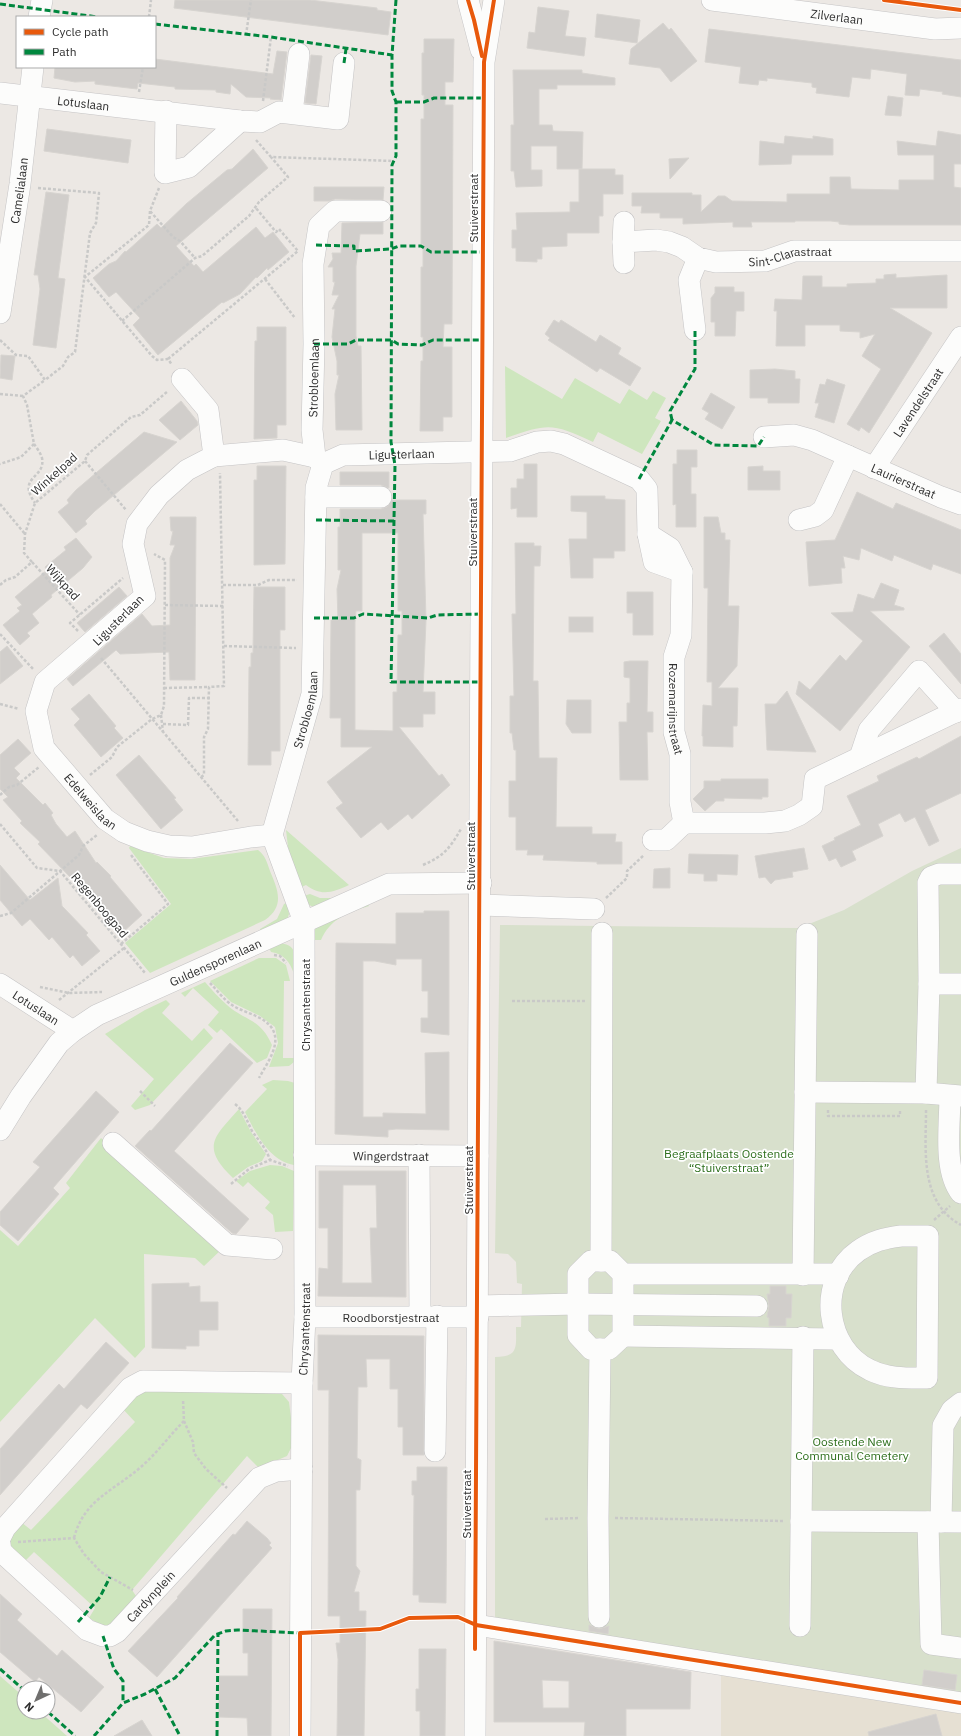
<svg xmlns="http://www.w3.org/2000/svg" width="961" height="1736" font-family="'IBM Plex Sans',sans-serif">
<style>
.education{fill:#e6e0d3}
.green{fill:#cee6be}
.cemetery{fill:#d8e0cc}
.building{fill:#d1cecb;stroke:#d7d4d0;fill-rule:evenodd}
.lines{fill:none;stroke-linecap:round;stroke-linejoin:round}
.minor-casing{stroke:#c5c4c5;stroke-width:22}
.path{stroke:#c9c9c8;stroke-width:2.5;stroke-dasharray:3 2;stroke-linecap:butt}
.minor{stroke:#fcfcfb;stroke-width:21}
.quiet{stroke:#00873e;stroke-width:3;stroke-dasharray:6 3;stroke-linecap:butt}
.cycleway-casing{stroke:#fff;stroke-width:6}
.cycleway{stroke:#e8590c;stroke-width:4}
.labels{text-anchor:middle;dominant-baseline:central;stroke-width:3.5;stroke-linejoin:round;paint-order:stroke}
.street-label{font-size:12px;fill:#2e2e2e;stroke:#fff}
.park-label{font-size:12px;fill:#2c6e1b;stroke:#fff}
</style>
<rect width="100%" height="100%" fill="#ece8e4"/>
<!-- education -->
<path class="education" d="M721,1668L961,1708V1736H721Z"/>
<!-- green -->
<g class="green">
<path d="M505,366L562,399L575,378L620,404L629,389L647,400L653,391L666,398L655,418L661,421L642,454L598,432L593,442C553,423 548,423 506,438Z"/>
<path d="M286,830L349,885C334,892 321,897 306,885L297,889L288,847Z"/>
<path d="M130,846L164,858L191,859L258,850C265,855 267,862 270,871C278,890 285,906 265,920L150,973L125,943L171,904L129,848Z"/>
<path d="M310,894L320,898H330L332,901C315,907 313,911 300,897Z"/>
<path d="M367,902L369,906C348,912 330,919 321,940H314L315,929L318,925Z"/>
<path d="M287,903L289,914L287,920L262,933L260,929L277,919L284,904Z"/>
<path d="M280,943C300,946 294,958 294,974C290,962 284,954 271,952L269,948Z"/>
<path d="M259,958H276L286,965L290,981H284L283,1058H294V1062L289,1066L269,1067L278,1043L275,1027L260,1016L231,1002L210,981Z"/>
<path d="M205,982C212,990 219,998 227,1005C245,1021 260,1018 272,1045L267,1058L257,1063L221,1029L217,1033L208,1025L219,1012L193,988L185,997L181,993Z"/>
<path d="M166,1000L170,1004L162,1013L192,1041L204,1028L213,1038L150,1105L135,1110L131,1106L154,1079L105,1034L145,1010Z"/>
<path d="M273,1080L288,1081L295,1083L294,1165C269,1161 255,1132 245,1112L267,1089L262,1085Z"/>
<path d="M239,1109L251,1132L266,1154L262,1161L248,1167L233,1178C201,1147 213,1138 239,1109Z"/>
<path d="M101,1138L223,1248L204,1266L195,1258L144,1254L145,1347L135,1358L95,1318L0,1422V1230L18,1246L70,1188L66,1183Z"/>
<path d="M270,1165L282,1166L294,1171L293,1231L275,1232L273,1215L265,1208L270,1202L248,1182L243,1187L236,1181L250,1171Z"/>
<path d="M147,1387L282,1394L289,1402L294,1442L287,1456L259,1468L247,1456L132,1590L140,1602L108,1629L89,1618L95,1608L34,1552L23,1563L10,1550L9,1536L21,1522L31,1530L135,1422L121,1407Z"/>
<path d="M0,1676L24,1697V1712H40L67,1736H0Z"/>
</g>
<!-- cemetery -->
<path class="cemetery" d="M961,848V1708L495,1630V1357C519,1357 516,1347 516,1327H521L522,1284L517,1283L516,1262L508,1254L495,1253L500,925L799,928L844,910L912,871Z"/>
<!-- building -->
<g class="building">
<path d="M175,0H310L377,8V10L391,12L388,35L174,8Z"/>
<path d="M538,7L569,11L565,36L586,38L584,56L527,48L529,32L535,33Z"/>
<path d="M597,14L640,20L637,43L595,37Z"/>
<path d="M663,23L669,30L671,28L697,61L671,82L660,68L629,64L631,49Z"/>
<path d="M709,29L961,60V97L942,94L943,92L920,89L919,96L905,95L907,74L871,69L870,79L852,77L849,97L816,93L817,88L812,87V83L767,78V81L759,80L758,85L739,83L741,67L705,62Z"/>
<path d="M424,39H454L453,82H445V105H453L452,324H444L443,347H452V417H443V431H420L421,361H423V337H421V267H423V244H421V119H424V95H422V53H424Z"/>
<path d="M277,51L287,52L281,100L270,99L271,98L246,97L231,84L230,94L216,92V90L175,89V87L138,83L137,89L95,84V81L75,82L54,78L55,67H155V59L273,74Z"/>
<path d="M311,55L322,56L316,104L305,103Z"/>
<path d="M513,70H582V73L615,78V85H557V89H539V125H552L553,131L583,132L582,169H557V146H531V170H542V186L516,187L514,171H511V125H514Z"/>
<path d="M888,96L903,98L901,116L885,115Z"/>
<path d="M47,129L131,140L128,163L44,151Z"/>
<path d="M938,131L961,135V164H954V187L961,188V225H850L839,224V222L831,221H795V222H751L752,227H733V222L683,224V218H660V213H641L642,206H632V193H692V195H701V212L718,196H725L732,201L787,202V194H830V177H850L851,189L899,190V180H934V155H898L897,141L936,146Z"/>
<path d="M785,136L813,139V136L833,139V155H792L791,164L759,165L760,141L784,144Z"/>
<path d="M253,149L268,168L176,246L194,266L196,264L203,272L256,227L265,238L273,232L289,252L268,270L267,268L257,278L256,277L240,294L223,303L222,302L158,355L133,325L140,318L116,292L109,297L93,278L109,264L116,261L125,251L126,252L157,224L161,228L186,204L227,170L232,169Z"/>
<path d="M689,158L670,179L669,159Z"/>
<path d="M579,169H615V175H623V194H603V216H599V233H567V246L542,247V259H537V262L516,261V248H512V230H517L516,213L570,212V202H579Z"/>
<path d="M314,187H384L383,200L335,199L329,201H314Z"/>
<path d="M46,192L69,195L58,278L65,279L56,348L33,345L40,289L38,275H34Z"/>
<path d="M383,222V234H360L356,266V336L358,346H361L362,430H336L335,394L339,375H337V361L332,337L335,309H332L339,295H332L335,282H333V267H328L333,259L332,253H341L342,223Z"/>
<path d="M896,274V278L947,275V308H890L932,333L869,433L861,427L859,431L847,424L881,369L862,356L875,334L860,338V332L840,331V325H805V346H776L777,311H774L775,299L802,300L803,276H822V287H847V284L876,283V279H884V275Z"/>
<path d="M715,287H734V292H744V311H736L735,336H715V322H711V298L715,293Z"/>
<path d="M554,320L559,323L561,320L596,342L600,335L621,348L618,354L641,368L630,386L600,368L597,372L548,340L550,338L545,334Z"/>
<path d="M257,327H286V425H277V438L254,439L255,341H257Z"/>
<path d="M1,355L15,356L12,380L0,378Z"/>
<path d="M775,369L795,371V379H800L799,403H768V398H750V370Z"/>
<path d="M827,379L845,385L834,423L815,417L819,403H815L820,384L825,385Z"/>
<path d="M711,393L735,407L722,429L705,419L709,413L702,409Z"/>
<path d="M181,401L197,421L198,425L180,440L159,420Z"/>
<path d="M144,432L177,442L95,511L85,521L87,524L76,533L58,512L69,503L67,500L76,490Z"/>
<path d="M677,450H697V467H691V494H696V527H676V504L673,505V464H677Z"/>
<path d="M524,464H537V517H517V508L511,509V488H517V479H524Z"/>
<path d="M257,466H286L285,564L254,565V480H257Z"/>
<path d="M763,466V471H780V490H748V467Z"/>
<path d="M340,472H389V488L381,485H340Z"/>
<path d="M857,492L893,509L896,503L961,530V574L933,564L931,570L894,555L892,561L861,548L859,560L843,556L845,568H841L842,583L809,586L806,542L835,540Z"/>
<path d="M571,496H605V499L625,500V551H614V558H593V578H571L569,539H587V512L571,511Z"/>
<path d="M392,500H426V514H423L426,620L423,692H435V714H423V727H399L439,776L442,774L450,785L412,819L408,814L388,830L381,822L361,838L336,808L343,803L327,782L372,747H341V718H330L331,620H338L337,589L341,570H338V527H340V509H381L387,507ZM362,533H398V611H402V635H398L397,692H393V731L355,730V622L356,611H362Z"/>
<path d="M170,517H196L195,680H170L169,652L120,654L116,650L73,686L67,679L142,614L152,626L170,625V558L175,545H170L173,531H171Z"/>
<path d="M704,517H718L721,533H725V540H730L728,606H739L737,666L718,688H738L737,726H733V747L703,746V736H702L703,705L712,706V682H707L708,588H704Z"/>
<path d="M76,538L92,557L83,568L51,595L52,597L32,614L39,623L27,633L30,636L20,645L3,625L20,611L17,608L22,605L15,597L47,570L45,567L66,550L64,547Z"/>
<path d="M515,543H534V546H541L540,566H534L533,681H538L539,758H557L556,827H592V834H616L615,842H622V864H597V862L543,860L544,855H527L528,850H516V817H509V781H516V750H514L512,733H510V696H514L512,614H516Z"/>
<path d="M881,583L899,590L894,605L904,608V610L870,611L910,647L840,731L796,694L799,681L810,690L840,655L846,661L863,641L831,613L853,612L858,594L874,599Z"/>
<path d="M119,587L127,596L85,632L77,623Z"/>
<path d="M254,587H285V630H280V751H271V765H248L249,667H251V653H253Z"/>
<path d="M627,592H653V635H633V613H627Z"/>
<rect x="569" y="617" width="24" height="15"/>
<path d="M944,633L961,654V684L929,646Z"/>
<path d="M7,646L23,666L0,684V652Z"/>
<path d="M630,661H648L647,712H653V732H647L648,780H620L619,722H627V703H630V678L624,677V662Z"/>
<path d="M787,691L816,752L767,750L765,704H776Z"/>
<path d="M89,694L116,726L114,728L123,738L101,757L74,725L80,719L71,709Z"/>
<path d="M567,700H591V733H572L566,724Z"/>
<path d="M961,736V793L925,810L939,841L929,846L915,817L905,822L900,813L878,824L883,836L852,851L856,860L841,867L836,858L829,861L822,846L835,840L834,838L861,825L847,796L879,781L877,776L917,757L919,759Z"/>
<path d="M18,739L31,753L14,768L20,774L16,778L43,805L45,803L53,813L51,815L56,824L67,837L75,831L96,863L97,862L111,876L110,877L142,915L123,932L103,911L105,909L87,889L75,877L72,879L38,844L40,842L20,823L22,821L3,800L8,797L0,789V755Z"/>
<path d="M139,755L176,798L174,799L183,810L161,829L116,775Z"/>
<path d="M721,779H768V797H762V799L724,798V801H716L705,811L693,799L704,788V781H721Z"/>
<path d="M804,848L808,869L792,872L793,877L775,880L771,884L765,877L759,878L755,856Z"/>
<path d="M689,854L738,855L737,875L717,874V881H704V874L688,873Z"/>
<path d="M0,865L30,900L58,878L62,906L88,933L86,935L100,951L82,966L73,955L70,958L52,937L49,940L30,919L22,926L0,900Z"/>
<path d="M670,868V888H653L654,869Z"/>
<path d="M424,911H449V1035L421,1032V1018H428V991H422V959H396V965L375,961H363V1117H383V1113L426,1114L425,1053L449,1052V1130L396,1129L388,1130V1137L335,1134L336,943L396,944V913H424Z"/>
<path d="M230,1043L253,1063L174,1151L249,1219L236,1234L232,1233L135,1146L150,1130L151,1131Z"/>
<path d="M96,1091L119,1112L53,1188L59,1194L18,1241L0,1225V1212L40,1167L33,1162Z"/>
<path d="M319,1171H406V1297L318,1296L319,1268L328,1269V1228H319ZM343,1185H376L377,1228H370L372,1283H342Z"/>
<path d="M189,1283V1287L200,1286V1302H218V1330H199V1346H186V1349L152,1348V1284Z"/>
<path d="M770,1286H786V1294H792L791,1318H786V1326H769V1318L767,1317L769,1306L767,1294H770Z"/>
<path d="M318,1335L424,1336V1455H403V1427H398V1389H390V1359H366L367,1387H358L357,1458L361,1460L360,1490H356V1566L360,1571L354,1592H359V1611H366L364,1736H337L338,1659L336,1643H340V1616H328L329,1390H318Z"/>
<path d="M106,1342L129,1363L87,1409L81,1404L0,1495V1449L59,1384L64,1389Z"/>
<path d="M417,1467H447L446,1603L419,1602V1595H413L414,1495H412V1481H417Z"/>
<path d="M247,1521L267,1538L271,1543L269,1545L272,1548L157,1677L128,1651L178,1598L177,1597L233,1534L235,1535Z"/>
<path d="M0,1594L22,1614L17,1620L57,1656L62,1650L104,1687L81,1712L39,1677L35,1682L0,1652Z"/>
<path d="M243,1609H272L271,1736H248L247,1718L219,1717V1676H248V1653H243Z"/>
<path d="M589,1625L599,1629L609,1626L608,1634L589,1631Z"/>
<path d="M494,1641L691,1672L690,1709H626V1736H584L585,1722H494ZM542,1680L569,1681V1708H543Z"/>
<path d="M419,1649H446L445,1736H420V1711H416V1689H419Z"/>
<path d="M924,1670L957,1675L955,1690L922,1685Z"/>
<path d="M936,1714L942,1736H869L868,1732Z"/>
<path d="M142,1720L152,1736H114Z"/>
</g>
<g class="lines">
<defs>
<g id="minor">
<path d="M468,0L481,50"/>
<path id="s1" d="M712,0L935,29L961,28"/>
<path d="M39,17L42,0"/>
<path id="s2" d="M0,93L240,121L260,122L279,112L338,119L344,63"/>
<path d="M166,111L165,173L189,167L240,121"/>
<path d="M292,113L299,54"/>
<path d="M623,242L624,222"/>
<path id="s3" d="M624,263L623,242L656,240L669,242L682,247L698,258L716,262L765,261L794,251H961"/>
<path id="s4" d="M0,313L20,184L33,67"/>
<path d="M695,330L689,280L698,258"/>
<path id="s5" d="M182,379L208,410L214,456L187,470L159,495L137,524L133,544L145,596L45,682L36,711L44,748L105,819L124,832L147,841L169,846L192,847L251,837L272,835"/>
<path id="s6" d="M764,437L794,435L812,440L941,497L961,504"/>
<path d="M214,456L283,450L315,457"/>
<path id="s7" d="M323,464L315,457L312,430L314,344L313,264L319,226L335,211H381"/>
<path id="s8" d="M874,468L961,337"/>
<path d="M316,497H381"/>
<path d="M799,520L815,516L823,510L848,456"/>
<path id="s9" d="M648,534L670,548L682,572L681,635L674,657V732L680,754V802L684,823H765L785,821L799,815L812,806L815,779L961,709"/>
<path d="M860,757L869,730L919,671L956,712"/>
<path d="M653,840H666L684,823"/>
<path d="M480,905L594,909"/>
<path id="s10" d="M0,984L73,1031"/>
<path d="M929,984H961"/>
<path d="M805,1092L926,1093L961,1096"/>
<path d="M926,1093L929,984L928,883L931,877L939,874H961"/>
<path d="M950,1096C950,1124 943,1170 961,1193"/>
<path id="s11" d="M0,1130L21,1096L59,1043L73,1031L97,1015L389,884L481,883"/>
<path d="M113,1143L227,1245L272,1249"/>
<path id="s12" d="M304,1155L478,1156"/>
<path d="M419,1155L420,1316"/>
<path d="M901,1236H928L927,1378C908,1378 888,1379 870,1370C825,1349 816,1281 858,1251C872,1241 885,1238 901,1236Z"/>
<path d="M601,1261L602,933"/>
<path d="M623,1274V1336L609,1349H591L578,1335V1274L591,1261H610L623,1274H835L838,1276"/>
<path d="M803,1275L807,934"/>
<path d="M478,1306L578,1304L757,1306"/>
<path id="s13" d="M305,1317H478"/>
<path d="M623,1336L833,1339L837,1337"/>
<path d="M435,1451L437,1316"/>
<path d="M801,1521L961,1522"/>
<path d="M928,1522L931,1644L961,1648"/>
<path d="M941,1522L943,1426L952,1410L961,1403"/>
<path d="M0,1538L5,1528L130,1388L143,1381L302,1383"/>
<path id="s14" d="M0,1544L1,1551L6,1556L87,1630L103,1636H110L117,1632L259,1478L276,1471L302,1469"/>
<path d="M599,1617L598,1518L600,1349"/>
<path d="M476,1625L961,1703"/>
<path d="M800,1626L803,1337"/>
<path id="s15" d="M300,1736L302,1383L305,1317L304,922L272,835L312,694L316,488L323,464L343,455L510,451L537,442L551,441L564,444L639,479L647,489L648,534L654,562L682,572"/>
<path d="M475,1736L484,62L494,0"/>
</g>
</defs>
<!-- minor casing -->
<use href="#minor" class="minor-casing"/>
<!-- path -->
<g class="path">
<path d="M149,17L151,0"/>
<path d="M246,35L251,0"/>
<path d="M139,92L143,67"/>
<path d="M263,101L271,37"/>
<path d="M256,140L271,157L394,161"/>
<path d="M38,188L99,193L96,223L90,233L75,352L68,357L63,366L45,380"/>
<path d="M159,188L150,211L173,237L180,241L195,258"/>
<path d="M150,211L149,225L85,277L152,356L157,360L168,359L172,365"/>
<path d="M265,279L295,318"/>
<path d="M122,321L195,258L202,256L249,216L259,202L288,177L271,157"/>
<path d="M0,340L16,355L28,356L45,380L23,396L27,405L34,444L21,457L0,464"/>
<path d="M168,359L298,251L279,229L276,232L255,207"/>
<path d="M0,394L23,396"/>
<path d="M34,444C37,448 41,454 42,458C46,479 16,476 35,503"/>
<path d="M85,461L126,510"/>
<path d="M0,504L25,534"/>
<path d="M32,562L80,615"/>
<path d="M0,585L6,580L15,577L32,562L24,553L25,534L35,503L85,461L87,455L131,417L140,415L168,391"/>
<path d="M223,585H258L269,580H297"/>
<path d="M165,605L223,606"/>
<path d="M78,631L70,623L123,578"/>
<path d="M0,634L34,670"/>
<path d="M224,646L296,648"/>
<path d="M101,658L238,821"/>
<path d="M164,688L209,687"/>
<path d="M0,704L19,709"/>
<path d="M161,715L163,732"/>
<path d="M163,724L188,725L189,698H209"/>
<path d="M90,775L112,757L117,747L152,719L161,715L164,706L165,560L154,554"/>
<path d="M201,777L204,775V737L208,729L209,687L224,686L220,473"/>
<path d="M0,795L9,787L17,785L39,767"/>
<path d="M0,824L37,868L60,871L145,973"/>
<path d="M423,865C444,856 450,848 461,829"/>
<path d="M606,898L627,878V871L644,855"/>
<path d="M0,916L11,913L79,855L83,846L97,835"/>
<path d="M121,944L168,904L131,855"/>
<path d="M274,955L280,956L286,963"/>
<path d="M210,983C217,990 224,1000 232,1005C241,1011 251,1013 260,1018C289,1034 270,1058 259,1078"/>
<path d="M40,987L69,993L102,992"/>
<path d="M59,1000L124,948"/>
<path d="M512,1001H585"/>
<path d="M140,1091L155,1106"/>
<path d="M235,1104C244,1111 247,1121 252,1131C259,1141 266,1148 270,1160"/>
<path d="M828,1110V1116H900V1109"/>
<path d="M926,1110C926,1150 919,1202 961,1225"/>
<path d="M231,1184L249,1169L270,1160L288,1166"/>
<path d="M934,1220L950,1206"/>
<path d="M184,1421L193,1442L194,1453L206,1469L227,1488"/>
<path d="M615,1518L784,1521"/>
<path d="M545,1519L580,1518"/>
<path d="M74,1538C84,1499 114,1491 142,1466C157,1453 170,1435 184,1421L183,1399"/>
<path d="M18,1542L74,1538L84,1554L101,1572L133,1590"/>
<path d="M318,1632L380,1629L409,1618L459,1617"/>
</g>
<!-- minor -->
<use href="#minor" class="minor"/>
<!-- quiet -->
<g class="quiet">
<path d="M396,0L392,55V91L396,102V156L392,165L391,442L395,465L391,682H481"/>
<path d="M0,4L98,17"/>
<path d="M155,24L271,37L392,55"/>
<path d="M344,63L346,49"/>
<path d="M396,102H424L434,98H483"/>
<path d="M316,245L354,246V251L391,249L399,246H421L431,252H482"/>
<path d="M314,344H348L356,340H392L398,344L422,345L433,340H482"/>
<path d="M672,420L670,411L695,369V330"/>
<path d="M639,479L672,420L714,445L758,446L764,437"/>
<path d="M316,520L395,521"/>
<path d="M314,618H354L363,614L428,618L437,615L481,614"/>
<path d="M78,1622L100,1597L110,1577"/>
<path d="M103,1636L114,1669L123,1681V1703"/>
<path d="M0,1669L24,1690"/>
<path d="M155,1689L180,1736"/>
<path d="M48,1712L75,1736"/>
<path d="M94,1736L123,1703L145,1694L175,1678L215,1635L226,1631L238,1630L300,1633"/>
<path d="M217,1736L218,1634"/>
</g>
<defs>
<g id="cycleway">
<path d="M468,0L474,20L482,56"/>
<path d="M884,0L961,10"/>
<path d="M475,1649L484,62L494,0"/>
<path d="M300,1736V1633L380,1629L409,1618L458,1617L476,1625L961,1703"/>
</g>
</defs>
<!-- cycleway casing -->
<use href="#cycleway" class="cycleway-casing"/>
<!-- cycleway -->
<use href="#cycleway" class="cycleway"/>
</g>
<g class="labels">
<!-- street labels -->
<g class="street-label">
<text stroke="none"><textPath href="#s1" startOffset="126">Zilverlaan</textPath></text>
<text stroke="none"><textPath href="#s2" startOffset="84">Lotuslaan</textPath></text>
<text stroke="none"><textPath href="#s4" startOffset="124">Camelialaan</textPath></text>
<text transform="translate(473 208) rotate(-90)">Stuiverstraat</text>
<text stroke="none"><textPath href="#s3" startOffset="194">Sint-Clarastraat</textPath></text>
<text stroke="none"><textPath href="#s7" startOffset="90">Strobloemlaan</textPath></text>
<text stroke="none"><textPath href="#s8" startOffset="79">Lavendelstraat</textPath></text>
<text stroke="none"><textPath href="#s15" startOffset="1365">Ligusterlaan</textPath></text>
<text transform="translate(54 474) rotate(-42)">Winkelpad</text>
<text stroke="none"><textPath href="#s6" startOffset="149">Laurierstraat</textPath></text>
<text transform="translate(472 532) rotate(-90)">Stuiverstraat</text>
<text transform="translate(63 582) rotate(48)">Wijkpad</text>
<text transform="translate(118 620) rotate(-45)">Ligusterlaan</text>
<text stroke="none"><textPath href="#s15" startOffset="1037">Strobloemlaan</textPath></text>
<text stroke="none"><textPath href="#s9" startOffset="191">Rozemarijnstraat</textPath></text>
<text stroke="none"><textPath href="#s5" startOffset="536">Edelweislaan</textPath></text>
<text transform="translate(470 856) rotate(-90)">Stuiverstraat</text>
<text transform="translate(100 905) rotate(50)">Regenboogpad</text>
<text stroke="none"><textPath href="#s11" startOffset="282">Guldensporenlaan</textPath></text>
<text transform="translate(305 1005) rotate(-90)">Chrysantenstraat</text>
<text stroke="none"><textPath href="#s10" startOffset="43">Lotuslaan</textPath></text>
<text stroke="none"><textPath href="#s12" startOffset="87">Wingerdstraat</textPath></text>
<text transform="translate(468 1180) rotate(-90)">Stuiverstraat</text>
<text stroke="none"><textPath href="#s13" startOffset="86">Roodborstjestraat</textPath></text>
<text stroke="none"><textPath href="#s15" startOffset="407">Chrysantenstraat</textPath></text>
<text transform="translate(466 1504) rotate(-90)">Stuiverstraat</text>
<text stroke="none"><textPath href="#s14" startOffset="205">Cardynplein</textPath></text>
</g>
<!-- park labels -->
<g class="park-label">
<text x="729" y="1153">Begraafplaats Oostende<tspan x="729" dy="14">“Stuiverstraat”</tspan></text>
<text x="852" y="1441">Oostende New<tspan x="852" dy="14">Communal Cemetery</tspan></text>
</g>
</g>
<!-- legend -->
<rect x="16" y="16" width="140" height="52" fill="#ffffff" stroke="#ababab"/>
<rect x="24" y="29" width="20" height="6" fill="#e8590c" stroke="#ababab"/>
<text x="52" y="36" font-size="12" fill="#2e2e2e">Cycle path</text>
<rect x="24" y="49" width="20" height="6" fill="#00873e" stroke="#ababab"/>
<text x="52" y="56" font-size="12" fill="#2e2e2e">Path</text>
<!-- north arrow -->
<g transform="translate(36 1700) rotate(224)"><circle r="19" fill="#ffffff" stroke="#ababab"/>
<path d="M0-3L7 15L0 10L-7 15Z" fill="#706f6e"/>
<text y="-6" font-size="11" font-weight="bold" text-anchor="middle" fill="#2e2e2e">N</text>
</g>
</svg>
